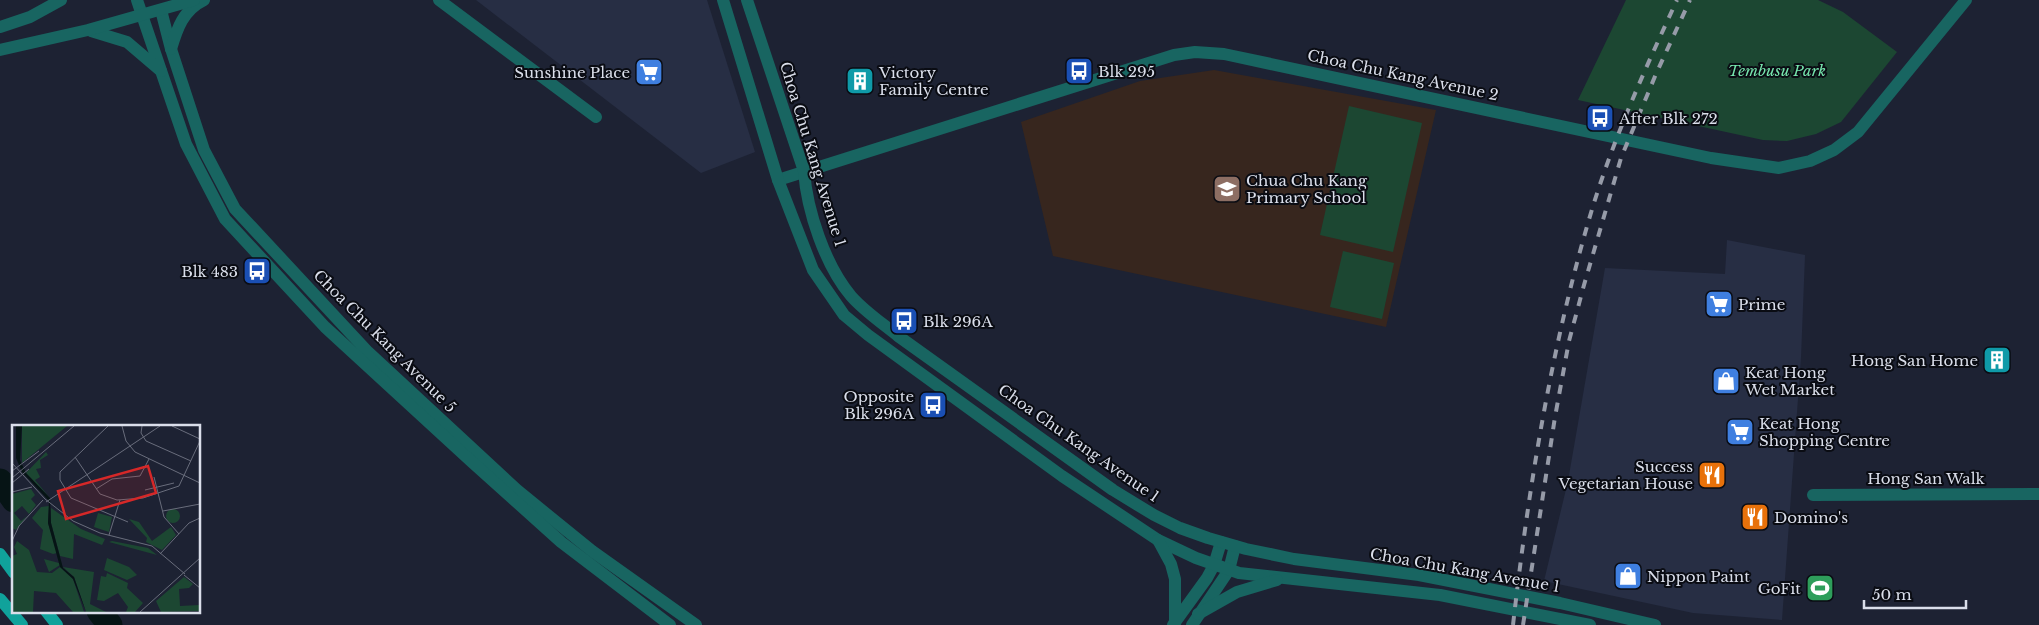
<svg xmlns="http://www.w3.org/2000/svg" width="2039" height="625" font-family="'Libre Baskerville',serif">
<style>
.built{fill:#272e44}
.education{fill:#37261e}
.green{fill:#1c4732}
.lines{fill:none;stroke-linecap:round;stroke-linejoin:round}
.river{stroke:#061415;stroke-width:25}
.minor{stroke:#186561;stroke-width:12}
.tertiary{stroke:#186561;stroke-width:12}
.primary{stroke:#10a29b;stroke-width:12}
.rail{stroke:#969ba8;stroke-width:4;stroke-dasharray:9 9;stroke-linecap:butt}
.labels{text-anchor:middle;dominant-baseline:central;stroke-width:4;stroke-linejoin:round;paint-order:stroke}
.park-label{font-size:15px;font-style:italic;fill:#76e5ad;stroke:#0a0c13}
.poi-label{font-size:15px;fill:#dadeea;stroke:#0a0c13;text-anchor:start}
.street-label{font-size:15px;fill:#dadeea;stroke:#0a0c13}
.inset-road{fill:none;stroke:#696d7c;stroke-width:1}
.view{fill:#d62828;fill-opacity:0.15;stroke:#d62828;stroke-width:2.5}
.inset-edge{fill:none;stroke:#dadeea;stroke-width:2.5}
</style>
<rect width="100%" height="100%" fill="#1d2233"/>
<!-- built -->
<g class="built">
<path d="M476,0H707L755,152L701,173Z"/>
<path d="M1727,240L1805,255L1801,357L1782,620L1693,613L1544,581L1568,481L1605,268L1725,274Z"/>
</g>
<!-- education -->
<path class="education" d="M1214,70L1436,110L1386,327L1053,256L1021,122L1140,81Z"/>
<!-- green -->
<g class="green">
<path d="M1626,0H1818L1843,12L1897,52L1841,122L1816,134L1787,141L1763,140L1578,100Z"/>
<path d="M1349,106L1422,123L1393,252L1320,235Z"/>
<path d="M1343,251L1394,263L1382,319L1330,307Z"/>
</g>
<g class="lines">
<!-- river -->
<g class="river">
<path d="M0,481L14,500"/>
<path d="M99,611L110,625"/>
</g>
<!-- minor -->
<g class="minor">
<path d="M439,0L596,117"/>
<path d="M161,10L171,49L204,150L235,209L368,352L517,490L592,551L696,625"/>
<path d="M142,15L186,144L225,219L325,327L472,462L561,542L670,625"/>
<path d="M778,180L1174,55L1195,52L1224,54L1711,158L1779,168L1810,161L1834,150L1858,132L1966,0"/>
<path d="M1813,495L2039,494"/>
<path d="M1173,625L1207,578L1214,565L1221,542"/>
<path d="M1192,625L1229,570L1235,546"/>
</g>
<!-- tertiary -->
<g class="tertiary">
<path d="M137,0L142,15"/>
<path d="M723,0L778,180L813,270L844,315L868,335L1062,476L1158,540L1196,558L1239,573L1440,595L1590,625"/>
<path d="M747,0L804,171C807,211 825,265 851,296C864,311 882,323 898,336L1113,490L1154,515L1180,528L1208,538L1246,549L1294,559L1419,575L1560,603L1655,625"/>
<path d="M0,27L30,17L61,0"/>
<path d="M91,31L127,42L161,71"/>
<path d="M171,49C177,29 183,10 204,0"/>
<path d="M0,50L88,30L194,0"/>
<path d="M1158,540L1171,564L1175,579V623"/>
<path d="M1198,614L1237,592L1277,580"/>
</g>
<!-- primary -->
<g class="primary">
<path d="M0,554L14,573"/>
<path d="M0,599L22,625"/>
<path d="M46,611L57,625"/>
</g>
<!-- rail -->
<g class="rail">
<path d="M1513,625C1529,484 1552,342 1593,206C1615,135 1646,67 1677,0"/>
<path d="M1523,625L1555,417L1569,341L1584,285L1621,158L1656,74L1690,0"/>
</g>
</g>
<!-- icons -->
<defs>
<symbol id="bus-square" viewBox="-11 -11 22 22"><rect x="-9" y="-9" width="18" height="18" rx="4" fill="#1a4fb4" stroke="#0a0c13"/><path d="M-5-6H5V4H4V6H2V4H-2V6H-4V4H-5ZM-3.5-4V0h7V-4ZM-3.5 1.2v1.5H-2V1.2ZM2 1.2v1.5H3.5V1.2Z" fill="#fff"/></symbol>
<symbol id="supermarket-square" viewBox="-11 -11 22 22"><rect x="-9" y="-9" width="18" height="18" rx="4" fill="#3f7fe0" stroke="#0a0c13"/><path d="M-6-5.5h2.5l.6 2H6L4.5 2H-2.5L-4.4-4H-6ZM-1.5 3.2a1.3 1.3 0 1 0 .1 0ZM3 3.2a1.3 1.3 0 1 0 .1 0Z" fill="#fff"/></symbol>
<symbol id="building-square" viewBox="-11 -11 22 22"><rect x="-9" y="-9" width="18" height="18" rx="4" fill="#0f9aa8" stroke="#0a0c13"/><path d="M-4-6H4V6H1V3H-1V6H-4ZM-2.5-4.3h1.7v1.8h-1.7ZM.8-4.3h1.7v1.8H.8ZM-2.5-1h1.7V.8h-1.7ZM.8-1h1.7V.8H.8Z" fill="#fff"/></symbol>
<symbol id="school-square" viewBox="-11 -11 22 22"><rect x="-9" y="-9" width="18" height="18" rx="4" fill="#8d6e63" stroke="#0a0c13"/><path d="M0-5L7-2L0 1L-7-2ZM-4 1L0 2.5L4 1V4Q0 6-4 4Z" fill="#fff"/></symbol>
<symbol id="shop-square" viewBox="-11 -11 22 22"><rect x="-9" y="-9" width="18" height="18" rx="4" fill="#3f7fe0" stroke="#0a0c13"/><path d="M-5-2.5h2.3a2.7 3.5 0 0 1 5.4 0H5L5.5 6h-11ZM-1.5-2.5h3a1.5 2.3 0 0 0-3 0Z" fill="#fff"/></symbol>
<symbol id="restaurant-square" viewBox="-11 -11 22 22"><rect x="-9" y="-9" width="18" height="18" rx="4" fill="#e8710a" stroke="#0a0c13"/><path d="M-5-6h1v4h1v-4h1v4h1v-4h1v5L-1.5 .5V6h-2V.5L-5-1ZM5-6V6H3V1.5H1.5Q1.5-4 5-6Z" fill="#fff"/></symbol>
<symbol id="stadium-square" viewBox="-11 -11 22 22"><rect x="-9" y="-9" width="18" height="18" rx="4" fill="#2e9e5b" stroke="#0a0c13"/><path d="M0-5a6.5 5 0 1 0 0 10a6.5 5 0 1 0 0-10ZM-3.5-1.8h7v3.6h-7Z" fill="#fff"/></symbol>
</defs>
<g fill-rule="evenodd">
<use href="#bus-square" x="1063" y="55" width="32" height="32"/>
<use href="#supermarket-square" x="633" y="56" width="32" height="32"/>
<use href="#building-square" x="844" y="65" width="32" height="32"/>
<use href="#bus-square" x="1584" y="102" width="32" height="32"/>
<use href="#school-square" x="1211" y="173" width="32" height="32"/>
<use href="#bus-square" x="241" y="255" width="32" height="32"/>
<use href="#supermarket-square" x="1703" y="288" width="32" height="32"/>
<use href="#bus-square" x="888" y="305" width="32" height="32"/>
<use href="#building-square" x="1981" y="344" width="32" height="32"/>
<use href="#shop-square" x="1710" y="365" width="32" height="32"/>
<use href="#bus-square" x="917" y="389" width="32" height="32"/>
<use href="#supermarket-square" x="1724" y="416" width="32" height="32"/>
<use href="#restaurant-square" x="1696" y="459" width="32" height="32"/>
<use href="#restaurant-square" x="1739" y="501" width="32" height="32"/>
<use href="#shop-square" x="1612" y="560" width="32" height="32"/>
<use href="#stadium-square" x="1804" y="572" width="32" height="32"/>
</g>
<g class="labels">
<!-- park labels -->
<g class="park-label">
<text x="1777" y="70">Tembusu Park</text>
</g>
<!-- poi labels -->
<g class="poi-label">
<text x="1098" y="71">Blk 295</text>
<text x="630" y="72" text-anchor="end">Sunshine Place</text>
<text x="879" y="72">Victory<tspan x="879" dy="17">Family Centre</tspan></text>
<text x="1619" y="118">After Blk 272</text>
<text x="1246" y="180">Chua Chu Kang<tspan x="1246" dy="17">Primary School</tspan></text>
<text x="238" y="271" text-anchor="end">Blk 483</text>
<text x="1738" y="304">Prime</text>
<text x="923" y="321">Blk 296A</text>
<text x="1978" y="360" text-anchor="end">Hong San Home</text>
<text x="1745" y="372">Keat Hong<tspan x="1745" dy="17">Wet Market</tspan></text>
<text x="914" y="396" text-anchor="end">Opposite<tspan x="914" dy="17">Blk 296A</tspan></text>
<text x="1759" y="423">Keat Hong<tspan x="1759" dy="17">Shopping Centre</tspan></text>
<text x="1693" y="466" text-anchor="end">Success<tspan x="1693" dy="17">Vegetarian House</tspan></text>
<text x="1774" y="517">Domino's</text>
<text x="1647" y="576">Nippon Paint</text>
<text x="1801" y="588" text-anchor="end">GoFit</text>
</g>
<!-- street labels -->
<g class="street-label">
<text transform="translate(1403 75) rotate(12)">Choa Chu Kang Avenue 2</text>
<text transform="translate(813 154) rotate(73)">Choa Chu Kang Avenue 1</text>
<text transform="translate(385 341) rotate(45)">Choa Chu Kang Avenue 5</text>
<text transform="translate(1079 443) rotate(35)">Choa Chu Kang Avenue 1</text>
<text x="1926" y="478">Hong San Walk</text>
<text transform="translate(1465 570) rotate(10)">Choa Chu Kang Avenue 1</text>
</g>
</g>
<!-- overview -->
<g transform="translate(12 425)">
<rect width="188" height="188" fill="#1d2233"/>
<path d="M10,1H55L10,38ZM34,27L36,30L28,35L29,43L24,44L28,52L23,55L38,73L14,48ZM19,64L23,70L19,74L24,80L17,89L10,81L2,88L9,96L15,91L4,105L0,103V69ZM37,81L36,98L45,128L41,129L28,124L31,105L20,93L29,82ZM39,83L69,104L93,114L90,120L62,109L61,134L48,131L39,98ZM154 91a7 7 0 1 1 14 0a7 7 0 1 1-14 0ZM86,88L100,92L97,107L82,102ZM117,94L127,97L140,116L159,102L164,110L150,125L134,117L135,113ZM5,116L17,125L25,147L40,148L48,142L61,154L72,187H61L44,168L22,166L21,187H0V131L5,129L2,122ZM100,116L136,123L145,130L97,117ZM95,133L117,142L125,150L115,155L92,145ZM32,134L47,138L48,140L37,147ZM51,142L82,147L78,179L94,187H74L62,152ZM95,148L116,158L115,163L131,178L123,187H114L116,182L106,168L92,176L85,175L89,151L94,152ZM172,152L181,159L177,163L167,164L168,181L187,180V186L149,187L144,176Z" fill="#1c4732"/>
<path d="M4,1H10L8,35L14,48L38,73L39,98L51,143L62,152L74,187L61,154L48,142L36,98L37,76L10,47L4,33Z" fill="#061415"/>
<path class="inset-road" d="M96,1L48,47V55L59,73L116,97M110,1L114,16L123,27L188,58M130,1L129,8L134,16L179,36M160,1L188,14M63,32L88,69L105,75L131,73L167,61L188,16M0,38L33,74L61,96L88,108L140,121L173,149M0,46L27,26M142,52L152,92L167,109M0,53L62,1M0,58L17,44M84,64L100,54L128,51L137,34M133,65L162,58M0,67L20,62M34,77L148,1M151,86L188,79M97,110L108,75M0,116L7,101L31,75M148,129L177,98L188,93M172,150L188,163M128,187L188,133"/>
<path class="view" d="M136,41L144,68L54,94L46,66Z"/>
<rect width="188" height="188" class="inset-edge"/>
</g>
<!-- scale -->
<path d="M1864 600v8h102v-8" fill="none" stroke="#dadeea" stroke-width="2.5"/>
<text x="1872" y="600" font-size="15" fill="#dadeea" stroke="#0a0c13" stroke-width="4" paint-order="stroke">50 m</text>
</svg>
